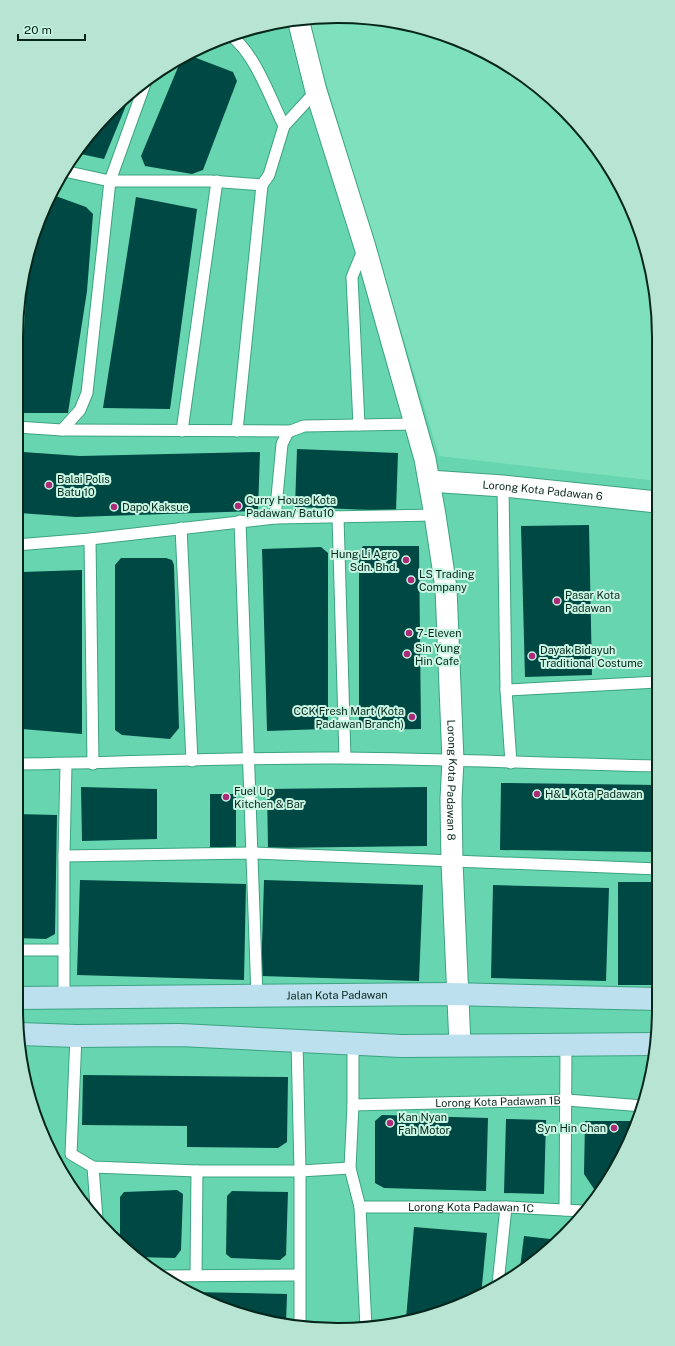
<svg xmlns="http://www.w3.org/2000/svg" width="675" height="1346" font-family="'Public Sans',sans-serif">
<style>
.built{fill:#67d5af}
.building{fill:#004844}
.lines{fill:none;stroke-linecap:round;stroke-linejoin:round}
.lane-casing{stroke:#3da382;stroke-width:13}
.street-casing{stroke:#3da382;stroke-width:23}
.secondary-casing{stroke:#3da382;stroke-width:24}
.lane{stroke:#fff;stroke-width:11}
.street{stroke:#fff;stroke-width:21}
.secondary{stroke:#bce0ed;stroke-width:22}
.poi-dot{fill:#ac2b79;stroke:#c8f6e3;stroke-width:1.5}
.labels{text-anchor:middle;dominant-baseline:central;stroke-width:4;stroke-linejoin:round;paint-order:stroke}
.poi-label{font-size:11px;fill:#06261c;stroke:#c8f6e3;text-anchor:start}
.street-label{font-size:11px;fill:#06261c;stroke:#c8f6e3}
.rim{fill:none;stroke:#06261c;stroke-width:2}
</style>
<rect width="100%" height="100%" fill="#7ee0bc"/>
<!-- built -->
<path class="built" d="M281,22L317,52L439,456L657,481L658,1029L648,1091L626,1150L565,1236L479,1297L379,1327L275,1324L177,1287L125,1250L83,1204L33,1112L16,1008L17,317L27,255L49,196L82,142L125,96L177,59L234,33Z"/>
<!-- building -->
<g class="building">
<path d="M191,56L233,72L237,81L203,170L192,174L145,166L141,156L181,60Z"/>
<path d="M132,91L104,159L76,153L82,142Z"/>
<path d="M50,194L86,207L93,214L87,291L68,413H19L29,248Z"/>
<path d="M136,197L197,209L170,409L103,408Z"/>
<path d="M297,449L398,453L396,511L295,507Z"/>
<path d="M23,452L80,456L260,452L258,511L76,517L19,513Z"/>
<path d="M589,525L592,675L525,677L521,526Z"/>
<path d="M363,546H419L421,729L365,730L359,722V552Z"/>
<path d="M321,547L328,553V722L324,729L267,731L262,549Z"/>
<path d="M121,558H166L172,560L174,565L179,728L170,739L122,735L115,730V565Z"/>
<path d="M82,570V734L22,729V572Z"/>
<path d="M501,783L658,785V852L500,850Z"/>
<path d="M81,787L157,789V839L82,841Z"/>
<path d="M427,787V846L268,848L267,789Z"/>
<rect x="210" y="794" width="26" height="53"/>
<path d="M16,814L57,815L55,934L46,939L16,938Z"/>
<path d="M80,880L246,884L244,980L77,975Z"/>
<path d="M264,880L423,885L419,981L261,976Z"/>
<rect x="618" y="882" width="40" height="103"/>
<path d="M493,885L609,888L606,981L491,978Z"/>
<path d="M83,1075L288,1077L287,1142L278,1148L187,1147V1126L82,1125Z"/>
<path d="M382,1115L488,1118L486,1191L384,1188L375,1183V1121Z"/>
<path d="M506,1119L546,1120L544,1194L504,1193Z"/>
<path d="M585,1121H637L626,1150L596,1192L584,1174Z"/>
<path d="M177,1190L183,1194L181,1250L175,1258L135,1257L125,1250L120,1244V1197L124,1192Z"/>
<path d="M232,1191L288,1192L286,1255L280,1260L231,1258L226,1254L227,1196Z"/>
<path d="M414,1227L487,1233L481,1296L406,1319Z"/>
<path d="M524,1236L559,1240L520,1268Z"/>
<path d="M191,1292L287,1294L286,1324H275Z"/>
</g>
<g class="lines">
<defs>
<g id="lane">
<path d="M230,35C255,53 270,98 284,126"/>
<path d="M64,171L110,181H210L262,185L269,175L284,126L316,91"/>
<path d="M359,425L352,277L364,248"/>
<path d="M17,427L62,430L80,410L87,393L110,181L146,81"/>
<path d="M62,430L289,431"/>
<path d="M182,431L217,181"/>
<path d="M237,431L262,185"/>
<path d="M503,486L506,690L511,763"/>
<path d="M338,517L345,758"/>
<path d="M275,518L282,444L288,432L304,426L414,424"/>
<path d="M240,521L257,996"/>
<path d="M181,528L192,761"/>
<path d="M90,539L93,764"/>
<path d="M16,545L90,539L275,518L435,515"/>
<path d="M506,690L657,682"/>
<path d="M16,764C126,763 235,757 345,758C449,759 553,764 658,766"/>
<path d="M64,856L251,853L658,869"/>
<path d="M16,950H64"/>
<path d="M64,999V856L66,764"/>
<path d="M76,1036L71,1154L93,1167L197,1171H300L297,1041"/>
<path d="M353,1044V1105L350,1168L360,1207L366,1327"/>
<path id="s1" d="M353,1105L567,1100L643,1106"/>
<path d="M93,1167L97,1219"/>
<path id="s2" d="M360,1207H506L582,1211"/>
<path d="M565,1210L566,1046"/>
<path d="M196,1275L197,1171"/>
<path d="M162,1276L299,1275"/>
<path d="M498,1284L506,1207"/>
<path d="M300,1325V1171L350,1168"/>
</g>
<g id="street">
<path id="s3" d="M298,19L316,91L365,247L425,459L435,515L446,588L453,761L451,799L452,862L460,1045"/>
<path id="s4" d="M429,481L503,486L657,502"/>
</g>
<g id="secondary">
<path id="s5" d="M16,998L449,994L658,999"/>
<path d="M20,1034L76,1036L180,1035L401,1046L656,1044"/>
</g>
</defs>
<!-- lane casing -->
<use href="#lane" class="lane-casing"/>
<!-- street casing -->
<use href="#street" class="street-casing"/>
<!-- secondary casing -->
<use href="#secondary" class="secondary-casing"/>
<!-- lane -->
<use href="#lane" class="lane"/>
<!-- street -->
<use href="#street" class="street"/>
<!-- secondary -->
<use href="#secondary" class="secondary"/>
</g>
<!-- markers -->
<g class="poi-dot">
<circle cx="49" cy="485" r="4"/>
<circle cx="238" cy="506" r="4"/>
<circle cx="114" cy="507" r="4"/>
<circle cx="406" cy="560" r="4"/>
<circle cx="411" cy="580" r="4"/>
<circle cx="557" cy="601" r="4"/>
<circle cx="409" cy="633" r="4"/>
<circle cx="407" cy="654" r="4"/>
<circle cx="532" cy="656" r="4"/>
<circle cx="412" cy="717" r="4"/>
<circle cx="537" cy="794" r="4"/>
<circle cx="226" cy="797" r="4"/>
<circle cx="390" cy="1123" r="4"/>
<circle cx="614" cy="1128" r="4"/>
</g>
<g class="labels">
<!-- poi labels -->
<g class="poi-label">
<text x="57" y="479">Balai Polis<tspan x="57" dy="13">Batu 10</tspan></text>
<text x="246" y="500">Curry House Kota<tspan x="246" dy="13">Padawan/ Batu10</tspan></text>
<text x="122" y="507">Dapo Kaksue</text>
<text x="398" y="554" text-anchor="end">Hung Li Agro<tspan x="398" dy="13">Sdn. Bhd.</tspan></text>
<text x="419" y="574">LS Trading<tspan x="419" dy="13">Company</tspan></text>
<text x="565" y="595">Pasar Kota<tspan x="565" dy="13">Padawan</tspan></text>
<text x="417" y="633">7-Eleven</text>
<text x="415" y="648">Sin Yung<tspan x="415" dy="13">Hin Cafe</tspan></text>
<text x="540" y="650">Dayak Bidayuh<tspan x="540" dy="13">Traditional Costume</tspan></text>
<text x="404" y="711" text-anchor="end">CCK Fresh Mart (Kota<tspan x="404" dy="13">Padawan Branch)</tspan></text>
<text x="234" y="791">Fuel Up<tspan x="234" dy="13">Kitchen &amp; Bar</tspan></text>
<text x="545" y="794">H&amp;L Kota Padawan</text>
<text x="398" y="1117">Kan Nyan<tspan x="398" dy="13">Fah Motor</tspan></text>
<text x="606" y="1128" text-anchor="end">Syn Hin Chan</text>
</g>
<!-- street labels -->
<g class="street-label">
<text stroke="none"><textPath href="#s4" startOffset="114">Lorong Kota Padawan 6</textPath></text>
<text stroke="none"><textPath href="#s3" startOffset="781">Lorong Kota Padawan 8</textPath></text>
<text stroke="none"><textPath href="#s5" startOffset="321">Jalan Kota Padawan</textPath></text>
<text stroke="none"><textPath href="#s1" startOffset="145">Lorong Kota Padawan 1B</textPath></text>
<text stroke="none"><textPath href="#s2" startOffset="111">Lorong Kota Padawan 1C</textPath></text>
</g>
</g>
<!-- crop -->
<path d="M0 0H675V1346H0ZM337 23H338A314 314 0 0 1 652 337V1009A314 314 0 0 1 338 1323H337A314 314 0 0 1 23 1009V337A314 314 0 0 1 337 23Z" fill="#b8e5d3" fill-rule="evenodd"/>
<path class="rim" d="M337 23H338A314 314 0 0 1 652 337V1009A314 314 0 0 1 338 1323H337A314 314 0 0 1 23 1009V337A314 314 0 0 1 337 23Z"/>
<!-- scale -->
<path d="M18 34v6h67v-6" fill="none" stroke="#06261c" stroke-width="2"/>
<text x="24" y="34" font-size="12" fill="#06261c" stroke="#c8f6e3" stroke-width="3" paint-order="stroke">20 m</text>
</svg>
